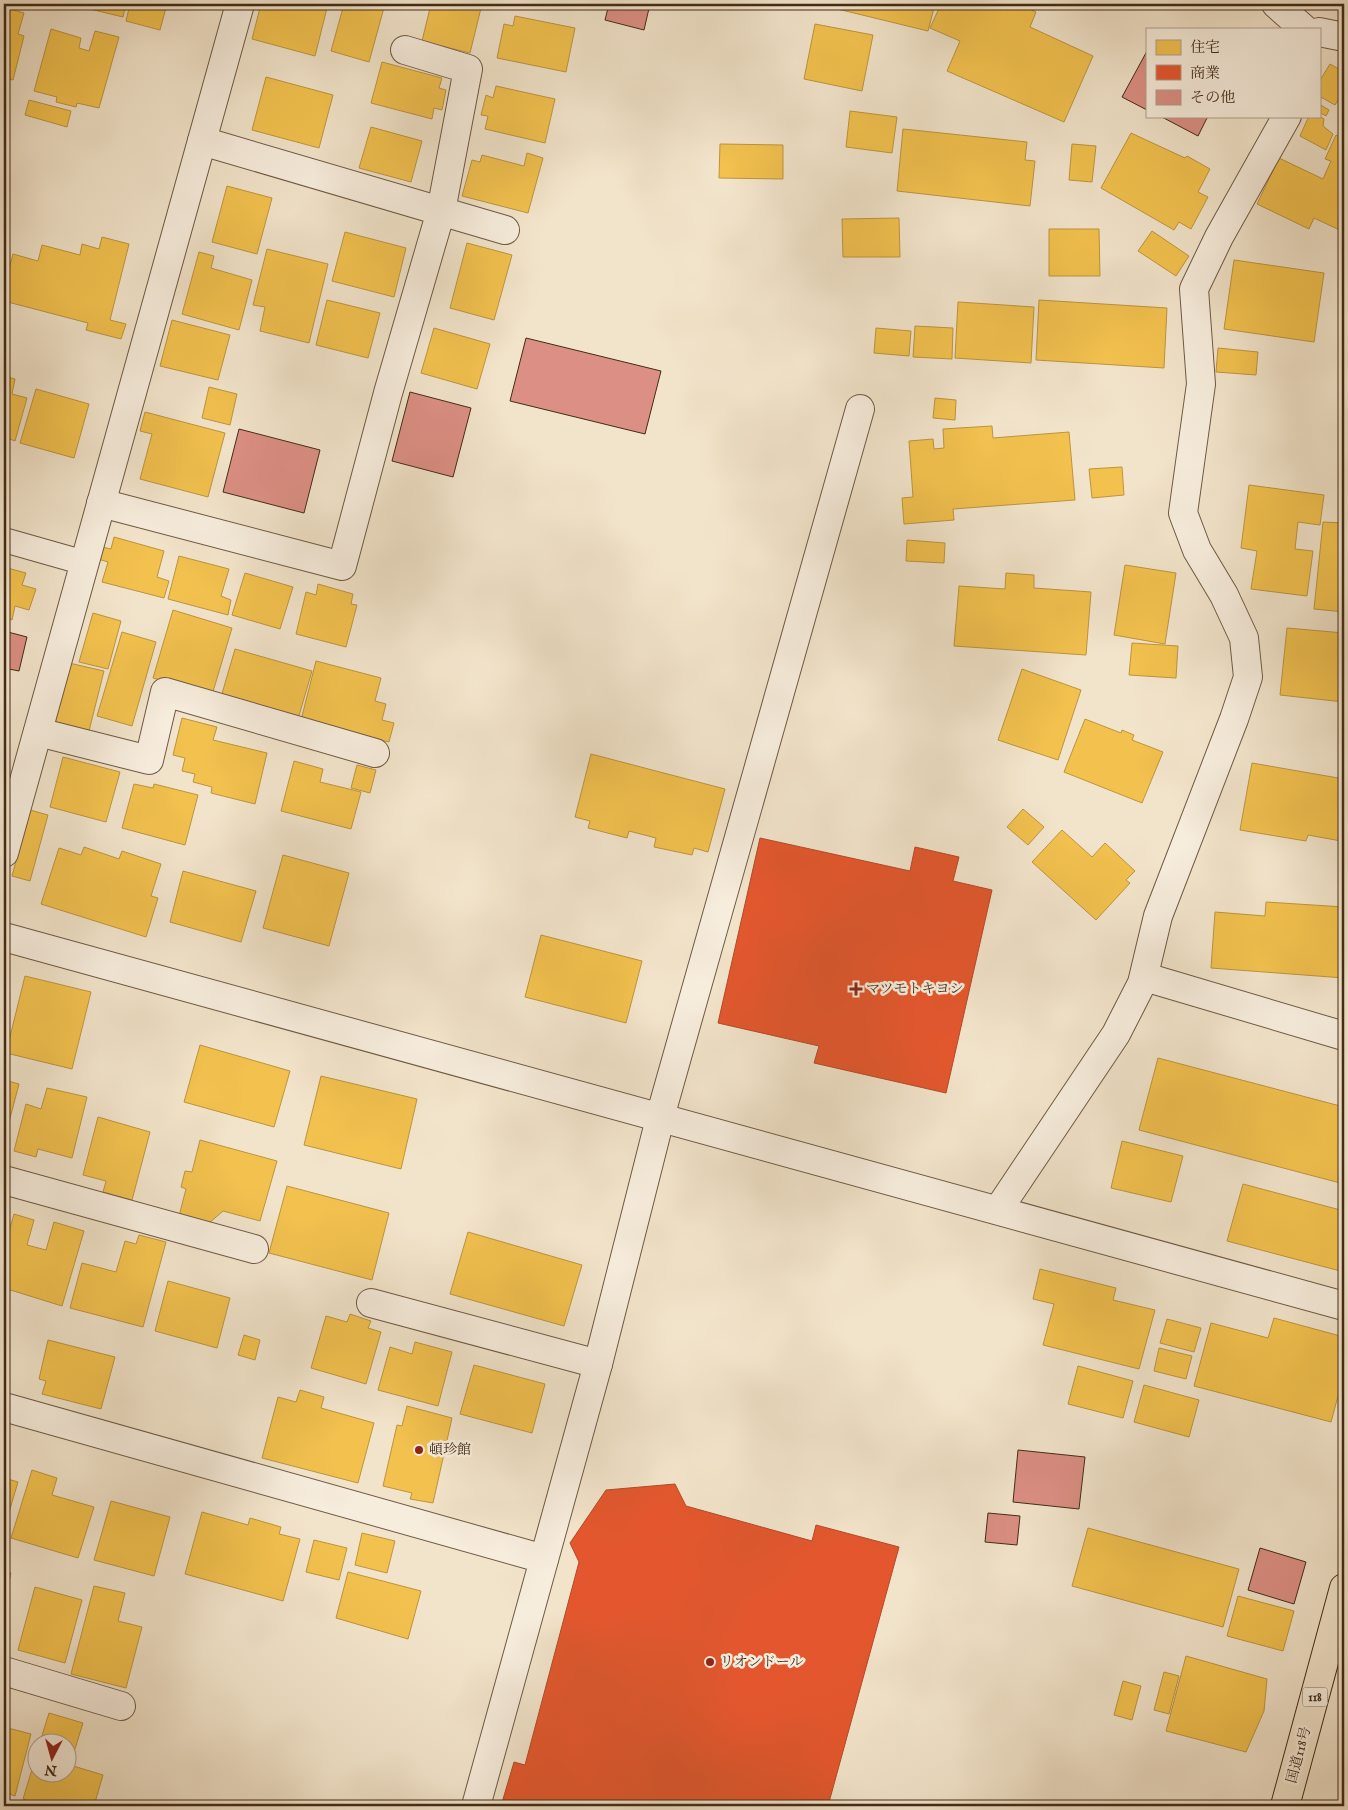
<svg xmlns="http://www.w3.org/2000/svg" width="1348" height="1810" font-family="'IM FELL English','Noto Serif JP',serif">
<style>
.homes{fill:#f2c14e;stroke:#bd943d}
.shops{fill:#e4572e;stroke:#b34a27}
.building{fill:#dc8f84;stroke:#422b16}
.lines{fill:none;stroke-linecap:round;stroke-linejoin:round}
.service-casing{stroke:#6e5943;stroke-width:26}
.minor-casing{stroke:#6e5943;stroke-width:30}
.tertiary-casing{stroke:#6e5943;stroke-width:30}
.trunk-casing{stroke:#422b16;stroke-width:30}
.service{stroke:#f7eddd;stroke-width:24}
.minor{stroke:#f7eddd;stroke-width:28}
.tertiary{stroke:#f7eddd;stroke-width:28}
.trunk{stroke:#f2e4cb;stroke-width:28}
.poi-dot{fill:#8f2418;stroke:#f7eddd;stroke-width:2}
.labels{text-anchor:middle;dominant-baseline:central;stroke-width:5;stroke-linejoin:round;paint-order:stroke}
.shield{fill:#f7eddd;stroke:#786552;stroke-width:1}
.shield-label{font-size:12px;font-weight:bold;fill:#422b16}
.poi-label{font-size:14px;fill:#422b16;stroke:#f7eddd;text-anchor:start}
.street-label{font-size:14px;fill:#422b16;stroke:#f7eddd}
</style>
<rect width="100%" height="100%" fill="#f2e4cb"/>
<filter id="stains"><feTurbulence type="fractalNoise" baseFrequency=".004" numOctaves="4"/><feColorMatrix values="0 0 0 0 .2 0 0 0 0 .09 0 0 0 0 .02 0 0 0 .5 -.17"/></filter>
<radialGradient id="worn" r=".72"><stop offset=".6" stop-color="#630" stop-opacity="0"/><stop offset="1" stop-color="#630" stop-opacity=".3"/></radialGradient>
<!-- homes -->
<g class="homes">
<path d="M69,4H126L123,17Z"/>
<path d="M130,4H167L160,30L126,21Z"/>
<path d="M261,4H328L315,56L252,39Z"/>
<path d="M344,4H385L369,62L331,51Z"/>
<path d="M431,4H482L470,53L422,41Z"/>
<path d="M817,4H935L928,31Z"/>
<path d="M941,4H993L1008,10L1011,4H1018L1036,12L1030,27L1093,56L1064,122L947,71L960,41L930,28Z"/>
<path d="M4,7L24,13L18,34L24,36L13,80L4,78V80Z"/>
<path d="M515,16L575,28L566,72L497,58L504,24L513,26Z"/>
<path d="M815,24L873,35L862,91L804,79Z"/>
<path d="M51,29L81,38L79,48L89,51L95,31L119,37L99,108L77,103L76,107L56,102L57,97L34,91Z"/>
<path d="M382,62L442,78L439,88L446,90L442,110L434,108L432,119L371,103Z"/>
<path d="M1330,64L1344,72V90L1335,105L1319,96V82Z"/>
<path d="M266,77L333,95L319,148L252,130Z"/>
<path d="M496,86L555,99L545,143L485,129L488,116L481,115L486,95L493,98Z"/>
<path d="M29,100L71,111L67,127L25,115Z"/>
<path d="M1319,104L1329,110L1326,116L1319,112Z"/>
<path d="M850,111L897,117L892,153L846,147Z"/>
<path d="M1309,116H1319L1324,119L1323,126L1333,134L1326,150L1300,136Z"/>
<path d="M371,127L422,141L411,182L359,168Z"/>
<path d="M903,129L1027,142L1025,160L1035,161L1030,206L897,191Z"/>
<path d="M1131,133L1185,158L1187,156L1210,169L1198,192L1208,197L1191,229L1179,222L1174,230L1101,188Z"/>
<path d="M1336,135L1344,139V232L1314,218L1309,229L1257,204L1279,158L1323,179L1331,161L1325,159Z"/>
<path d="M720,144L783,145V179L719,178Z"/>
<path d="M1072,144L1096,146L1092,182L1069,180Z"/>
<path d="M527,153L543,158L528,213L462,196L472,160L480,162L482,155L524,166Z"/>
<path d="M227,186L272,198L257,254L212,242Z"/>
<path d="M899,218L900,257H843L842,219Z"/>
<path d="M1049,229H1099L1100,276H1049Z"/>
<path d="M1152,231L1189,256L1176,276L1138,251Z"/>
<path d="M345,232L406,248L394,297L332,281Z"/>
<path d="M102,237L129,244L110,320L126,324L121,339L86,330L88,323L4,301V288L13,254L38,261L42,245L80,255L82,244L99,249Z"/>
<path d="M467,243L512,255L494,320L450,308Z"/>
<path d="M267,249L328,264L309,343L260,331L265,307L253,305Z"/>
<path d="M199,252L214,256L211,268L252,280L239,330L182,314Z"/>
<path d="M1234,260L1324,273L1314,342L1224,329Z"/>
<path d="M327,300L380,313L368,358L316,345Z"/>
<path d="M1039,300L1167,308L1164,368L1036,360Z"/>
<path d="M958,302L1034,307L1031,363L955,358Z"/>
<path d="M172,320L230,335L218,380L160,366Z"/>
<path d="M915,326L953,328L952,359L913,357Z"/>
<path d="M434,328L490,344L477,389L421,373Z"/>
<path d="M876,328L911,331L909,356L874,353Z"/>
<path d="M1218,348L1258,352L1256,375L1216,372Z"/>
<path d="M4,376L15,379L12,394L27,398L15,441L4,437Z"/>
<path d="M209,387L237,394L230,425L202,418Z"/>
<path d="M36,389L89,404L74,458L20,443Z"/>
<path d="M935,398L956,400L955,420L933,418Z"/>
<path d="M145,412L225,433L208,497L140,479L152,434L140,431Z"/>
<path d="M992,426L993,438L1069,432L1075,500L953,509L954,520L904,524L902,498L913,497L909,441L933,439L934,449L944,448L943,429Z"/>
<path d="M1122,467L1124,495L1092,498L1089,469Z"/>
<path d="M1249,485L1324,495L1320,525L1298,522L1295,549L1313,551L1307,596L1251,589L1257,551L1241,548Z"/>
<path d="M1323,522L1344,523V612L1314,609Z"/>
<path d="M114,537L164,551L157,577L169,581L164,598L102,582L108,562L98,559L102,547L111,549Z"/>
<path d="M907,540L945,543L944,563L906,561Z"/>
<path d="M179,556L229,569L221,596L231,600L228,615L168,599Z"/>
<path d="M1125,565L1176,573L1165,644L1114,635Z"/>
<path d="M4,567L26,573L22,585L36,589L29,610L15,606L12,620L4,617Z"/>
<path d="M245,573L293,587L280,629L232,615Z"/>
<path d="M1006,573L1034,575V588L1091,592L1086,655L954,646L959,586L1005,589Z"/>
<path d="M318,584L353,594L351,604L357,605L346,647L296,634L306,592L316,595Z"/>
<path d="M173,610L232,628L212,695L153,678Z"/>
<path d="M93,613L121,621L108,669L79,662Z"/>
<path d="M1287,628L1344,633V702L1280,695Z"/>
<path d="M122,632L156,642L132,726L97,716Z"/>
<path d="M1132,643L1178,646L1176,678L1129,675Z"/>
<path d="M235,649L312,671L298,719L221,697Z"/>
<path d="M316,661L381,678L375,701L386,704L382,720L394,723L389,742L301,720Z"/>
<path d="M69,663L104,671L89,731L55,723Z"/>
<path d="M1022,669L1081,690L1058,760L998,740Z"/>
<path d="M182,718L217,727L213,740L267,753L255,804L211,793L212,787L193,782L195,774L182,771L185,758L173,755Z"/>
<path d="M1085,719L1121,733L1122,730L1134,735L1132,740L1163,752L1142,803L1064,772Z"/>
<path d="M591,754L725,789L708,852L694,848L692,855L654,847L656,838L629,831L627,838L588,828L590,821L575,817Z"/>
<path d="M63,757L120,772L106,822L50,807Z"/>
<path d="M294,761L323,769L320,782L361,792L351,829L281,811Z"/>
<path d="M1252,763L1344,779V822L1341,841L1308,835L1306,841L1240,830Z"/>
<path d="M357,765L376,770L370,793L351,788Z"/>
<path d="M134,784L153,788L154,784L198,795L185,845L122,828Z"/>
<path d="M1023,809L1044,827L1028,845L1007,827Z"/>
<path d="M30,810L48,815L30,881L12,876Z"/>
<path d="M1062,830L1092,857L1105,843L1135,871L1126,880L1130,883L1096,920L1032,862Z"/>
<path d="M84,847L119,859L122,851L161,864L151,896L158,898L146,937L41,904L59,848L81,855Z"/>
<path d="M283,855L349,873L329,946L263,928Z"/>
<path d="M183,871L256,891L241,942L170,922Z"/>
<path d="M1266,902L1344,907V978L1211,968L1215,912L1265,916Z"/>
<path d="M541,935L642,961L626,1023L525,997Z"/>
<path d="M25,976L91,992L72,1069L6,1053Z"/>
<path d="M200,1045L290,1071L274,1127L184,1102Z"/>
<path d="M1158,1058L1344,1107V1184L1139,1130Z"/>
<path d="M321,1076L417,1099L401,1169L304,1145Z"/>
<path d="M4,1080L19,1084L4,1141Z"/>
<path d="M47,1088L87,1097L72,1158L38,1149L36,1157L14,1151L26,1104L41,1109Z"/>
<path d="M98,1117L150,1132L132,1200L103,1192L106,1181L83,1175Z"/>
<path d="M200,1140L277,1161L260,1221L223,1211L208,1224L179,1216L186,1189L181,1187L185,1171L192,1172Z"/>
<path d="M1122,1141L1183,1156L1171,1202L1111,1188Z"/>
<path d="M1243,1184L1344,1211V1272L1227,1241Z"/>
<path d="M287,1186L389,1213L372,1280L269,1253Z"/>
<path d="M14,1214L34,1220L27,1245L46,1250L54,1222L84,1231L62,1306L4,1288V1249Z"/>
<path d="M468,1232L582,1265L564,1326L450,1294Z"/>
<path d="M139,1235L166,1242L143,1327L70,1308L82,1263L116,1272L125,1241L136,1244Z"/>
<path d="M1040,1269L1116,1288L1113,1300L1155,1310L1139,1369L1043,1345L1054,1304L1033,1299Z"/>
<path d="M168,1281L230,1298L217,1348L155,1331Z"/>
<path d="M350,1314L371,1321L368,1328L381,1332L366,1384L311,1368L326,1316L347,1322Z"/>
<path d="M1274,1318L1344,1337V1374L1331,1422L1194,1386L1211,1323L1268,1338Z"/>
<path d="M1167,1319L1201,1328L1194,1352L1160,1343Z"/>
<path d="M244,1335L260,1340L255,1360L238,1355Z"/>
<path d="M48,1340L115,1357L101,1409L42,1394L46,1381L39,1379Z"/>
<path d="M415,1342L452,1352L438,1406L378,1390L390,1347L412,1354Z"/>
<path d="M1159,1348L1192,1356L1186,1379L1154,1371Z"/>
<path d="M474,1365L545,1384L532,1433L460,1414Z"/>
<path d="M1078,1366L1133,1381L1123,1418L1068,1404Z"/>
<path d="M1144,1385L1199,1400L1189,1437L1134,1422Z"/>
<path d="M300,1390L324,1397L321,1408L374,1423L358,1483L262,1458L278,1397L296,1402Z"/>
<path d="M407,1406L452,1418L433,1503L410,1499L412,1493L383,1486L397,1425L402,1426Z"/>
<path d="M32,1470L57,1478L52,1495L94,1507L78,1558L11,1538Z"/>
<path d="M4,1478L18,1482L4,1529Z"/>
<path d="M111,1501L170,1517L154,1576L94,1560Z"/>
<path d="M202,1512L248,1525L250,1518L281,1527L279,1534L300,1539L283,1601L185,1574Z"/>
<path d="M1088,1528L1239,1569L1223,1627L1072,1586Z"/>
<path d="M362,1533L395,1541L387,1573L355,1565Z"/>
<path d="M314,1540L347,1548L339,1580L306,1572Z"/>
<path d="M4,1571L11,1573L4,1604Z"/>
<path d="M348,1572L421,1591L408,1639L336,1618Z"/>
<path d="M94,1586L125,1593L118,1621L142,1627L126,1688L71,1674Z"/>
<path d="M35,1587L82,1600L65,1663L18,1650Z"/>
<path d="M1238,1596L1294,1611L1283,1651L1227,1636Z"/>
<path d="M1186,1656L1267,1679L1264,1711L1246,1752L1166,1731Z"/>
<path d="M1164,1672L1179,1676L1169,1714L1154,1710Z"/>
<path d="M1123,1681L1141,1686L1132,1720L1114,1715Z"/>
<path d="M49,1713L83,1723L70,1765L103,1775L94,1806H46L23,1799L38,1750V1772H68V1742H40Z"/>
<path d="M4,1727L31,1734L15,1796L4,1792Z"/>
</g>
<!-- shops -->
<g class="shops">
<path d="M760,838L910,871L915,847L959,857L953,881L992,890L946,1093L814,1063L819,1046L718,1023Z"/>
<path d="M675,1484L686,1506L812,1541L816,1525L899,1547L828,1806H501L514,1762L525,1765L579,1562L570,1543L606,1490Z"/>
</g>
<!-- building -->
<g class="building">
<path d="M609,4H650L644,30L605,20Z"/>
<path d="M1147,51V110L1122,97Z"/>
<path d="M1160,116H1208L1198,136Z"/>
<path d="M526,338L661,371L645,434L510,401Z"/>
<path d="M410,392L471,408L453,477L392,461Z"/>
<path d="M239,429L320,450L304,513L223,492Z"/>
<path d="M4,631L27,637L19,671L4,668Z"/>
<path d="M1018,1450L1085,1457L1079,1509L1013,1502Z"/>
<path d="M988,1513L1020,1516L1017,1545L985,1542Z"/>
<path d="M1260,1548L1306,1562L1294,1604L1248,1590Z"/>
</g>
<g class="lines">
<defs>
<path id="service" d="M4,540L85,563"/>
<g id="minor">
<path d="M1276,4L1304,29"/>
<path d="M1319,32L1344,37"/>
<path d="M202,141L505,230"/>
<path d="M101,503L342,566L388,393L441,211L468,69L405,50"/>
<path d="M38,732L149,760L165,692L375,753"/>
<path d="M4,853L240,4"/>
<path d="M1145,977L1344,1036"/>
<path d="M4,1180L254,1249"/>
<path d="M998,1210L1116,1034L1142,983L1158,916L1234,719L1248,677L1244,638L1224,595L1197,550L1183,513L1201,384L1194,289L1219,237L1287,116"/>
<path d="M371,1303L598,1364"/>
<path d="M4,1407L544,1559"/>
<path d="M4,1671L121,1706"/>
<path d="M476,1806L598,1364L664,1103L860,409"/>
</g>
<path id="tertiary" d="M4,937L1344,1306"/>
<path id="trunk" d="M1285,1806L1344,1588"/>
</defs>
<!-- service casing -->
<use href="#service" class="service-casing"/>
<!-- minor casing -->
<use href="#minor" class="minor-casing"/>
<!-- tertiary casing -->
<use href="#tertiary" class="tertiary-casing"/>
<!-- trunk casing -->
<use href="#trunk" class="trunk-casing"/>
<!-- service -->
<use href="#service" class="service"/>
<!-- minor -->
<use href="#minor" class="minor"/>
<!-- tertiary -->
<use href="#tertiary" class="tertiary"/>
<!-- trunk -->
<use href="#trunk" class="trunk"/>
</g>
<!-- markers -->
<g class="poi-dot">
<path d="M853.5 981.5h5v5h5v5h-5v5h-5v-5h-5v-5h5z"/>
<circle cx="419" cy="1450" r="5"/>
<circle cx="710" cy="1662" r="5"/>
</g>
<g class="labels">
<!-- shield labels -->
<rect class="shield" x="1302.5" y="1687.5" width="25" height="19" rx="4"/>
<g class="shield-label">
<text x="1315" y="1697">118</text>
</g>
<!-- poi labels -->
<g class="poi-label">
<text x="866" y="989">マツモトキヨシ</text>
<text x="429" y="1450">頓珍館</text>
<text x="720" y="1662">リオンドール</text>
</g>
<!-- street labels -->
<g class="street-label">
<text transform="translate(1299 1755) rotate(-75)">国道118号</text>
</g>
</g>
<!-- margin -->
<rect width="1348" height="1810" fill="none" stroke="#f2e4cb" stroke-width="20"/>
<rect x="5" y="5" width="1338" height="1800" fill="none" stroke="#422b16" stroke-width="2.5"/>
<rect x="10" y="10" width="1328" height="1790" fill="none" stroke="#422b16"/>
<!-- legend -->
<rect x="1146" y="28" width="175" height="90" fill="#f7eddd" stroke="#af9f8d"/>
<rect x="1156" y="40" width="25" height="15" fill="#f2c14e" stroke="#af9f8d"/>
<text x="1190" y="52" font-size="15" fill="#422b16">住宅</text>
<rect x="1156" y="65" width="25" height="15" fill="#e4572e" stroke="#af9f8d"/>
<text x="1190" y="78" font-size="15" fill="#422b16">商業</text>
<rect x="1156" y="90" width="25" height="15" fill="#dc8f84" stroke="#af9f8d"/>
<text x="1190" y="102" font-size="15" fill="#422b16">その他</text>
<!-- north arrow -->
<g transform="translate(52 1758) rotate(186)"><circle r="24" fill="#f7eddd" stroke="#af9f8d"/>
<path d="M0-4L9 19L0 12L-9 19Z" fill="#8f2418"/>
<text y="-8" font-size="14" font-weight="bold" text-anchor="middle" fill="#422b16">N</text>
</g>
<rect width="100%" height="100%" filter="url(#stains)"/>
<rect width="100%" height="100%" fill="url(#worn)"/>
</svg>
